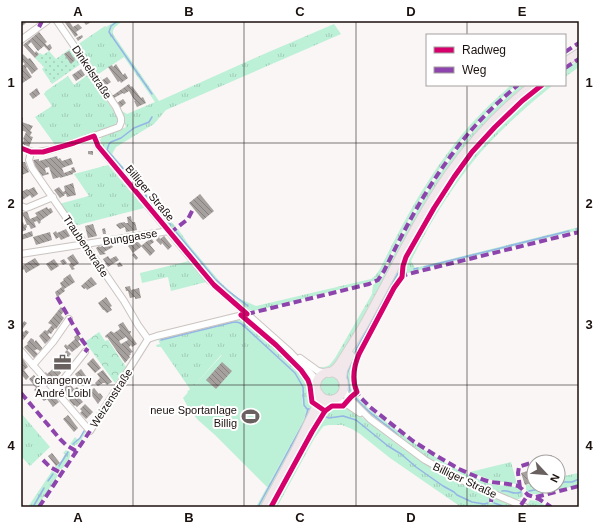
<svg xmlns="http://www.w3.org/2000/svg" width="600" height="528" font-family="Helvetica,sans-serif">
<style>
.grass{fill:url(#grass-tufts)}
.forest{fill:url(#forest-crowns)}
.garden{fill:url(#garden-dots)}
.pitch{fill:#bcf0d7}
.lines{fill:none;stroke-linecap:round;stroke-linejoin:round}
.stream{stroke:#95b5e6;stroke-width:1.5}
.building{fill:url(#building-back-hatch);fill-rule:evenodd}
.minor-casing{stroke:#cbc4c1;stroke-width:8}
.major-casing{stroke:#d4d1d0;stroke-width:10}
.minor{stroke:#fefefe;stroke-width:6}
.major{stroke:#f2e8eb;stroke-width:8}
.quiet{stroke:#8e44ad;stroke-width:4;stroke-dasharray:8 4;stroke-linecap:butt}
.cycleway-casing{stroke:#fff;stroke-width:8}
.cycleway{stroke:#d6006c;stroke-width:5}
.grid{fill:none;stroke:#1b110e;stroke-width:1;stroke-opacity:0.55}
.labels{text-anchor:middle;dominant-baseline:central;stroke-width:4;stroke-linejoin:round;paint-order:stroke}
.street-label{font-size:11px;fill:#1b110e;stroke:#fff}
.poi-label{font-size:11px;fill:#1b110e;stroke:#fff}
.neatline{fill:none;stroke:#1b110e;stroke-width:1.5}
.grid-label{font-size:13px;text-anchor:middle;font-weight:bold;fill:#1b110e}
</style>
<defs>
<pattern id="grass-tufts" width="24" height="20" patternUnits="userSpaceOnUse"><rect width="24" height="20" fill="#bcf0d7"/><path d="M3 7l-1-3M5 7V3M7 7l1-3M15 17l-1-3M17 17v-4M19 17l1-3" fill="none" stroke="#a1cdb7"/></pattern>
<pattern id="forest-crowns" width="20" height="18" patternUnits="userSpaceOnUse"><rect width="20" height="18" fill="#bcf0d7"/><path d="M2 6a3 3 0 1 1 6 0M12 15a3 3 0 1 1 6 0" fill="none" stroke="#a1cdb7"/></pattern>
<pattern id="garden-dots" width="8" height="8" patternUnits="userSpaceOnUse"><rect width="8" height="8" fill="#bcf0d7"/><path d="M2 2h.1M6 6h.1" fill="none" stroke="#a1cdb7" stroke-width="1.8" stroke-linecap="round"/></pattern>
<pattern id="building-back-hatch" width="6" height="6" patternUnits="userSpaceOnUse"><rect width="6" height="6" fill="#a6a09e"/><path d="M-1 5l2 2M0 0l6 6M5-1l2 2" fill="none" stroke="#86817f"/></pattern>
</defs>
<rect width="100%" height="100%" fill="#f9f6f5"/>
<!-- grass -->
<g class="grass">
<path d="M116,21H123C118,25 112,27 113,34L159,101L264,54L334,24L341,34L166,110L154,124L116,147L112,154L160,210L175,226L173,228H171L168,227L100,145L101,144L100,140L102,137L126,127L122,111L127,114L155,102L124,57L97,75L77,45L105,26L106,27Z"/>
<path d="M579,60V67L565,77V69Z"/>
<path d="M89,74L117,116C119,121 116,124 112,127L56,146L35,117L52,106L44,94L46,91L68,76L74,85Z"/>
<path d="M511,85H516C488,110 462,136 440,168C417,201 399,238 381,274L376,280L373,281L267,308L253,311L247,309L215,282L190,253L175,233L178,229L189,245L221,283L238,298L256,306L371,279L375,276L380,269C402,224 425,181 456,142C472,121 491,103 511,85Z"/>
<path d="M521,85H528L471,140L350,344C344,352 335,373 323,370C323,370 318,368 317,367C328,368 329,366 335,358L372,294L373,285L380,280L383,276C397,248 411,220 427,193C453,152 484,116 521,85Z"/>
<path d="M538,85H540C503,112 472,147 446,186C437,200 428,216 420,231C412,245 402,259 400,275L358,353C353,365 349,379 355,391L350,396L347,390V384L345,375L352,355L425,220L451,176L481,138L522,98Z"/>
<path d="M543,85H553C527,106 502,128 480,153C453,185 429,224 411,261L415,268L579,227V230L404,274C401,265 412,248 416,240C450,177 486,129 543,85Z"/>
<path d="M108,165L144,208L74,226L59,204L89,196L74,174Z"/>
<path d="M189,261L206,282L171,291L168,277L142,283L140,273Z"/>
<path d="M245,317H247L290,354L311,377L314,382V388L316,397L314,402L309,381L303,370L288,355Z"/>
<path d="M243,318C255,328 267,338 278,349C289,358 301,368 307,382C310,389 309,396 311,403L314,406L261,507H256L304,420L306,413L303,407L301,389L231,364L221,355L188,393L187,392L190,389L161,347H157L156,345L160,344L158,339Z"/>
<circle cx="330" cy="386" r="11"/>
<path d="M356,395C365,407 378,416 390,425C418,446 446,466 478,479C484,482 490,484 496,485C504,486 525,485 523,496L519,499H515L467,480L450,471L429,459L372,417L352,398Z"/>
<path d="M346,406C370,422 391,441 415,457C439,473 463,484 489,495L490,498V503H492L493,498L494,497L518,507H461L390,458L360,434L352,429L342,425H329L324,426L322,428L314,439L277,507H272L316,427C320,420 326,409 334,407C337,407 340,408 343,408Z"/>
<path d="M21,413L50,447L30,466L21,456Z"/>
<path d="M85,429L86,432L79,443L74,446L70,444L75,437L78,440Z"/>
<path d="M66,450L70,452V457L63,468C60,470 57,469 55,467L61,461L65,454L63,453Z"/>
<path d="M511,462L517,484L491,480L470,472Z"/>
<path d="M52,471L57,474V477L37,507H28Z"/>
<path d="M579,473V485C568,487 545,495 534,494C531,494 529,492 526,490V485L534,483V486H558V477Z"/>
<path d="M530,500L537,501L548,507H531L528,504Z"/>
</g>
<!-- forest -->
<path class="forest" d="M99,332L105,341L108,340L126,367L115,383L85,342Z"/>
<!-- garden -->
<path class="garden" d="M71,48L82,63L52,84L42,69L44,67L35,58L40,53L43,55L49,51L56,59Z"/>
<!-- pitch -->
<path class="pitch" d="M254,341L299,386L301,389L303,407L306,413L304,420L267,487L215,435L198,420L189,409L183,398L222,355L231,364Z"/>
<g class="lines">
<!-- stream -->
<g class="stream">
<path d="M118,21L111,26L109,32L152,94"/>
<path d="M152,117L149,122L134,128L121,138L111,142L109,144L107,150L171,225"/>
<path d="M576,229H579"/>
<path d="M176,232L215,279L227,290L248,306"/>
<path d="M424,267L569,231"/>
<path d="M414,269L418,268"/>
<path d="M245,325V327L295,373L303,387L304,405L307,409H310"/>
<path d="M161,340L234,322C239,322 241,323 245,327"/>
<path d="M350,391L347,375L348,371L357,348L398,273"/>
<path d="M355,397C366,412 383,422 397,434"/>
<path d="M326,417L329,418L343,416L356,420L388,446L401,454L416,467L443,486L454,492L457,495L472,502L484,504L488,503"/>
<path d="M90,424L91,422"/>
<path d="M73,444L80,438L84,431"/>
<path d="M59,466L68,452"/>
<path d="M48,481L53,474"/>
<path d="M558,486L564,482H572L579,479"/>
<path d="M502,491C509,489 513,496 521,492"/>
<path d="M529,491L540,489L557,486"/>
<path d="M494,503L506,507"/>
<path d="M33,507L44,488"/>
<path d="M258,507L305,420L308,409"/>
</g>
</g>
<!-- building -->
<g class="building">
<path d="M21,21H25L26,23L21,27Z"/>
<path d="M64,21H69L73,27L78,24L82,28L76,32L78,35L75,37Z"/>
<path d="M83,21H93L86,25Z"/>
<path d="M39,32L47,42L45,43L47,46L50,44L52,48L49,51L44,46L38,51L31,42L28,45L35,53L36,51L39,54L35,58L23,45Z"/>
<path d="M82,35L83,37L78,41L76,38Z"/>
<path d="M69,51L75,60L71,64L64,54Z"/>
<path d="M21,53L22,55L23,54L28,59L30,58L38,69L32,74L27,67L26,68L32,77L21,84V71L22,70L21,67L25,64L21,60Z"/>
<path d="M116,64L123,75L125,73L128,78L121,83L120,81L118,82L108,67L112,65L113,67Z"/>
<path d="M81,69L85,75L76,81L72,75Z"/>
<path d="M107,77L111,82L105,86L101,81Z"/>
<path d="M129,84L131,87L132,86L141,98L143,97L146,103L137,107L134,101H135L129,91L124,94L123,93L114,98L112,96Z"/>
<path d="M37,88L40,94L33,99L29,94Z"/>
<path d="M123,99L126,103L120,108L117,103Z"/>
<path d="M21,117L23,118L22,122L33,126L30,131L32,132L30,136L33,137L29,147L22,144L24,140L23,139L26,132L21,130Z"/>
<path d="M88,151H93V155L88,154Z"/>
<path d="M57,156L58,159L60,158L62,161L71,158L73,164L62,168L64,173L72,170L71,168L74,167L76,172L73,173V174L60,178V177L53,179L49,167L45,168L46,173L48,172L49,174L42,176L41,174H39L34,167L33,160L39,159V161Z"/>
<path d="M23,161V162H25L29,172L22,175L23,178H21V171L22,170L21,167V162Z"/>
<path d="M73,183L76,195L67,197L66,194H64L65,195L60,198L54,190L59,187L63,192L65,191L64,186Z"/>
<path d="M34,187L38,194L32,198L30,195L21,201V192L27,189L28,190Z"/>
<path d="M200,194L214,211L203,220L189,203Z"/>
<path d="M47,207L48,209L51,208L53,212L40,221L41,222L39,224L37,221L34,222L36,227L31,229L29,225H27L22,213L27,211L30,219L37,216L35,213Z"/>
<path d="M131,216L132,222H135L137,230L126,232L125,227L120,229L116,225L119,223L125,222V223H128L127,217Z"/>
<path d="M23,222L24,225L26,224L27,227L26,228V230L21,232V223Z"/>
<path d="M93,224L97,236L88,238L85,226Z"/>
<path d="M105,228L106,234H103L102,229Z"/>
<path d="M66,229L70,236L61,240L59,237L56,239L53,233L56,231L57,233Z"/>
<path d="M32,231L33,236L21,240V235Z"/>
<path d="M50,232L52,240L36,245L33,237Z"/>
<path d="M164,236L172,246L168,250L162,243L161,245L156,240L159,237L160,239Z"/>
<path d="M151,238L154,242L150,245L155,251L150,256L141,246Z"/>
<path d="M134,241L135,243L137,241L142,246L133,253L128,246Z"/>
<path d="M108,244H111L113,247L104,252L106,254L100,255L96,248L99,246L100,247L102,246H103L105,245V246Z"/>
<path d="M134,253L138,258L136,260L132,255Z"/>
<path d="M73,254L79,263L73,267L75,269L72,270L69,265L71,263L67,258Z"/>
<path d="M108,256L110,259L116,256L119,260L108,267L103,259Z"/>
<path d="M35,258L40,265L26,273L24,269L21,271V264L22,266Z"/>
<path d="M54,259L59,266L51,271L46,264Z"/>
<path d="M64,259L67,263L63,265L60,261Z"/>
<path d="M120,262L123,266L118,267L117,264Z"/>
<path d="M70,274L75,282L64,289L65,291L57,297L55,292L62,287L60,283L64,280L63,279Z"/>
<path d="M91,277L92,278L97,284L87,290L86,288L84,289L81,286Z"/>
<path d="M130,286L131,290L139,288L141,298L135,299V297L130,298L128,291H126L125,287Z"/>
<path d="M106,297L112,306L110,307L112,310L107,313L104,310H103L98,303Z"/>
<path d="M61,307L64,311L61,315L64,318L56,329L55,328L51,334L49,333L48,335L51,338L45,344L39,336L45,330L47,331L52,325L48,323Z"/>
<path d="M24,321L27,323L21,331V326Z"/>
<path d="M123,322L129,331H131V332L130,334L137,344L132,347L131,345L129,347L133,352L130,353L131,354L129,356L130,357L125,363L107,337L106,338L105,336L111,331L114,333L120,329L118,325ZM126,337L128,340L121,344L119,341Z"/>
<path d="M26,330L29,332L23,340L21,339V333L22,331L24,332Z"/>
<path d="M78,334L81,339L78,341L81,345L72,352L69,349L67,350L71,354L69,356L72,360L63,367L60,364L58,365L60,368L58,369L61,373L55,379L52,380L49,377L47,378L44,374L46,372L47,374L55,367L54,365L56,363L54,361L57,359L58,361L66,354L65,352L67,350L64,346L66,344L67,346L74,340L75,339L74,337Z"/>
<path d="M31,338L34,340V342L36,340L43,349L40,351L37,349L34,351H35L39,355L35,359L24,347L28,344L27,343Z"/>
<path d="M93,358L101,368L95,373L87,364Z"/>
<path d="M23,359L28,367L24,370L29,377L26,380L21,374L22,372L21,370V360Z"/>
<path d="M222,362L232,371L216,389L206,380Z"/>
<path d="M81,369L86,376L80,381L75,374Z"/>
<path d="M103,370L112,382L107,385L105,383H103L98,386L95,383L100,378L97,374Z"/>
<path d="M34,375L41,384L39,386L42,390L38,394L34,390L36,388L29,379Z"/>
<path d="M69,383L74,389L77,387L79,389L73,393L72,392L67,396L62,390Z"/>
<path d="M94,388L99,394L100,393L103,397L98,404L90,393L88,394L85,391L87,389L89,392Z"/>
<path d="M46,394L49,397L52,394L59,402L53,407L47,399L44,401L41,398Z"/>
<path d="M76,394L83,402L77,407L75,405L74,406L69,400Z"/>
<path d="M85,404L93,412L86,419L80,413L82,411L80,409Z"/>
<path d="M68,415L78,428L74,432L63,419Z"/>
<path d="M52,453L60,463L56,466L48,456Z"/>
<path d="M534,469V482L525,485L521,473Z"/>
</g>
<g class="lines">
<defs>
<g id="minor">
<path d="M21,40L47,21"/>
<path d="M94,136L98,146L209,280L290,352L313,376L317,385"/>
<path d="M21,148L33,152H38L50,150L83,140L119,127L121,122V118L116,107L57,21"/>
<path d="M31,152L29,160L32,168L124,301L138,325L148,339"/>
<path d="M21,206L26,208L29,207L53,197"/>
<path d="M21,254L169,231"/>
<path d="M148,339L157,336L247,314"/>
<path d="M21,351L90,431L148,339"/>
<path d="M300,358L318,371L326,373"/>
<path d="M33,365L53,342L69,319"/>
<path d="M343,389L347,396L370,419L425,460L459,479L525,507"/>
<path d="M55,390L85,352"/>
<path d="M335,399L345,403L360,413"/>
</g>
<g id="major">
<path d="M565,62L579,53"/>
<circle cx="330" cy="386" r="14"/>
<path d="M329,373L334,370L338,366C346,354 354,341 362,328C391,277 415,223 448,175C472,141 500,111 533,85"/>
<path d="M342,379L343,370L350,355"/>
<path d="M315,419L324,405L330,400"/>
<path d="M265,507L296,449L317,405L319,394"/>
</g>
</defs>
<!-- minor casing -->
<use href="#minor" class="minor-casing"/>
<!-- major casing -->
<use href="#major" class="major-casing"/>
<!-- minor -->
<use href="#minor" class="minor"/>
<!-- major -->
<use href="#major" class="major"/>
<!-- quiet -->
<g class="quiet">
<path d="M39,27L42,21"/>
<path d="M565,52L579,43"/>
<path d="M565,68L579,59"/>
<path d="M170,233L188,219L193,209"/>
<path d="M400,278L405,275L416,272L579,232"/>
<path d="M57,297L82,340L88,348L85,352"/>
<path d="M247,314L369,284L378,280L384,271C404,230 425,190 453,153C472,127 494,105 518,85"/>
<path d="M355,389L359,396L370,407L413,441L435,455L459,469L484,480L491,482L508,484L518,486L522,489L528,495L539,499L551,507"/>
<path d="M21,393L60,439L66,445L76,451"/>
<path d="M43,460L50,467L61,473"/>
<path d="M535,462L552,457"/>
<path d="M520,488L518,473L519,467L521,466L534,462"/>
<path d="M536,497L579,486"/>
<path d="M491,502L492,493"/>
<path d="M521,505L528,495"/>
<path d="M39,507L90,431"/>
</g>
<defs>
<g id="cycleway">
<path d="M21,148L31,152H43L74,143L94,136L98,146L203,272L214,285L247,314"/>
<path d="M241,315L276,345L301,370L308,380L310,386L312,402L325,411"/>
<path d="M271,507L312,432L325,411L332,406H343L351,397L357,392C351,379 354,366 359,354L394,288L402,277L403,266L406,257L434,208L454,177L472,152L495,127L522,101L542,85"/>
</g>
</defs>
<!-- cycleway casing -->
<use href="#cycleway" class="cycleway-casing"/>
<!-- cycleway -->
<use href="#cycleway" class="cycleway"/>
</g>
<!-- grid -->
<path class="grid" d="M133,21V507M244,21V507M356,21V507M467,21V35M467,85V507M21,143H579M21,264H579M21,385H579"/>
<!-- icons -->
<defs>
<symbol id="office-bare" viewBox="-9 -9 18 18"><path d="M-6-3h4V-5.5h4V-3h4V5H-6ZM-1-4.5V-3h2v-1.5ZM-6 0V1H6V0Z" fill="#69615f" stroke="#fff" stroke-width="2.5" paint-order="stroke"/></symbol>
<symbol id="stadium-bare" viewBox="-9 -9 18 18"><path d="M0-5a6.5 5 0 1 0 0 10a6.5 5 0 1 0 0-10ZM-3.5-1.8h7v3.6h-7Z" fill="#69615f" stroke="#fff" stroke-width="2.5" paint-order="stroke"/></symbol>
</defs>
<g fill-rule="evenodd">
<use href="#office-bare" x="50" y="350" width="25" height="25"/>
<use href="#stadium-bare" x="238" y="404" width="25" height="25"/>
</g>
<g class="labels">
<!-- street labels -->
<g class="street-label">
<text transform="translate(92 72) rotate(56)">Dinkelstraße</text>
<text transform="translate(150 193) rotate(50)">Billiger Straße</text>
<text transform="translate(130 237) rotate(-9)">Bunggasse</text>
<text transform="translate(86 246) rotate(56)">Traubenstraße</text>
<text transform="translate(111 398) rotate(-57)">Weizenstraße</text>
<text transform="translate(465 480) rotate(25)">Billiger Straße</text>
</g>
<!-- poi labels -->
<g class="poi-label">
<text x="63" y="380">changenow<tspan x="63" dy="13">André Loibl</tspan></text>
<text x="237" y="410" text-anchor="end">neue Sportanlage<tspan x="237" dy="13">Billig</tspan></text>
</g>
</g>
<!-- border -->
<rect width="600" height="528" fill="none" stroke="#ffffff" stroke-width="44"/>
<!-- legend -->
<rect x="426" y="34" width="140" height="52" fill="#ffffff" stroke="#a4a09f"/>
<rect x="434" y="47" width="20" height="6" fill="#d6006c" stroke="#a4a09f"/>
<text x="462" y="54" font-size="12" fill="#1b110e">Radweg</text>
<rect x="434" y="67" width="20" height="6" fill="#8e44ad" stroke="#a4a09f"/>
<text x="462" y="74" font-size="12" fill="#1b110e">Weg</text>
<!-- north arrow -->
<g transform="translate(546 474) rotate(116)"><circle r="19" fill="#ffffff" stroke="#a4a09f"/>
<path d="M0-3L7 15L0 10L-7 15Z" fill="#69615f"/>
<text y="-6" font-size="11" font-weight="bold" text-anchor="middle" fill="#1b110e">N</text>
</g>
<rect x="22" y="22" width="556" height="484" class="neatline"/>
<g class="grid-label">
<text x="78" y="16">A</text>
<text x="189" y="16">B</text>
<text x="300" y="16">C</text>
<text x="411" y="16">D</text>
<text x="522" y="16">E</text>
<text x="11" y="87">1</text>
<text x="589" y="87">1</text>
<text x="11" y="208">2</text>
<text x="589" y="208">2</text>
<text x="11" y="329">3</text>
<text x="589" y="329">3</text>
<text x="11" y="450">4</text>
<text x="589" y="450">4</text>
<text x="78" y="522">A</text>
<text x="189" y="522">B</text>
<text x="300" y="522">C</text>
<text x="411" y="522">D</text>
<text x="522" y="522">E</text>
</g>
</svg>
